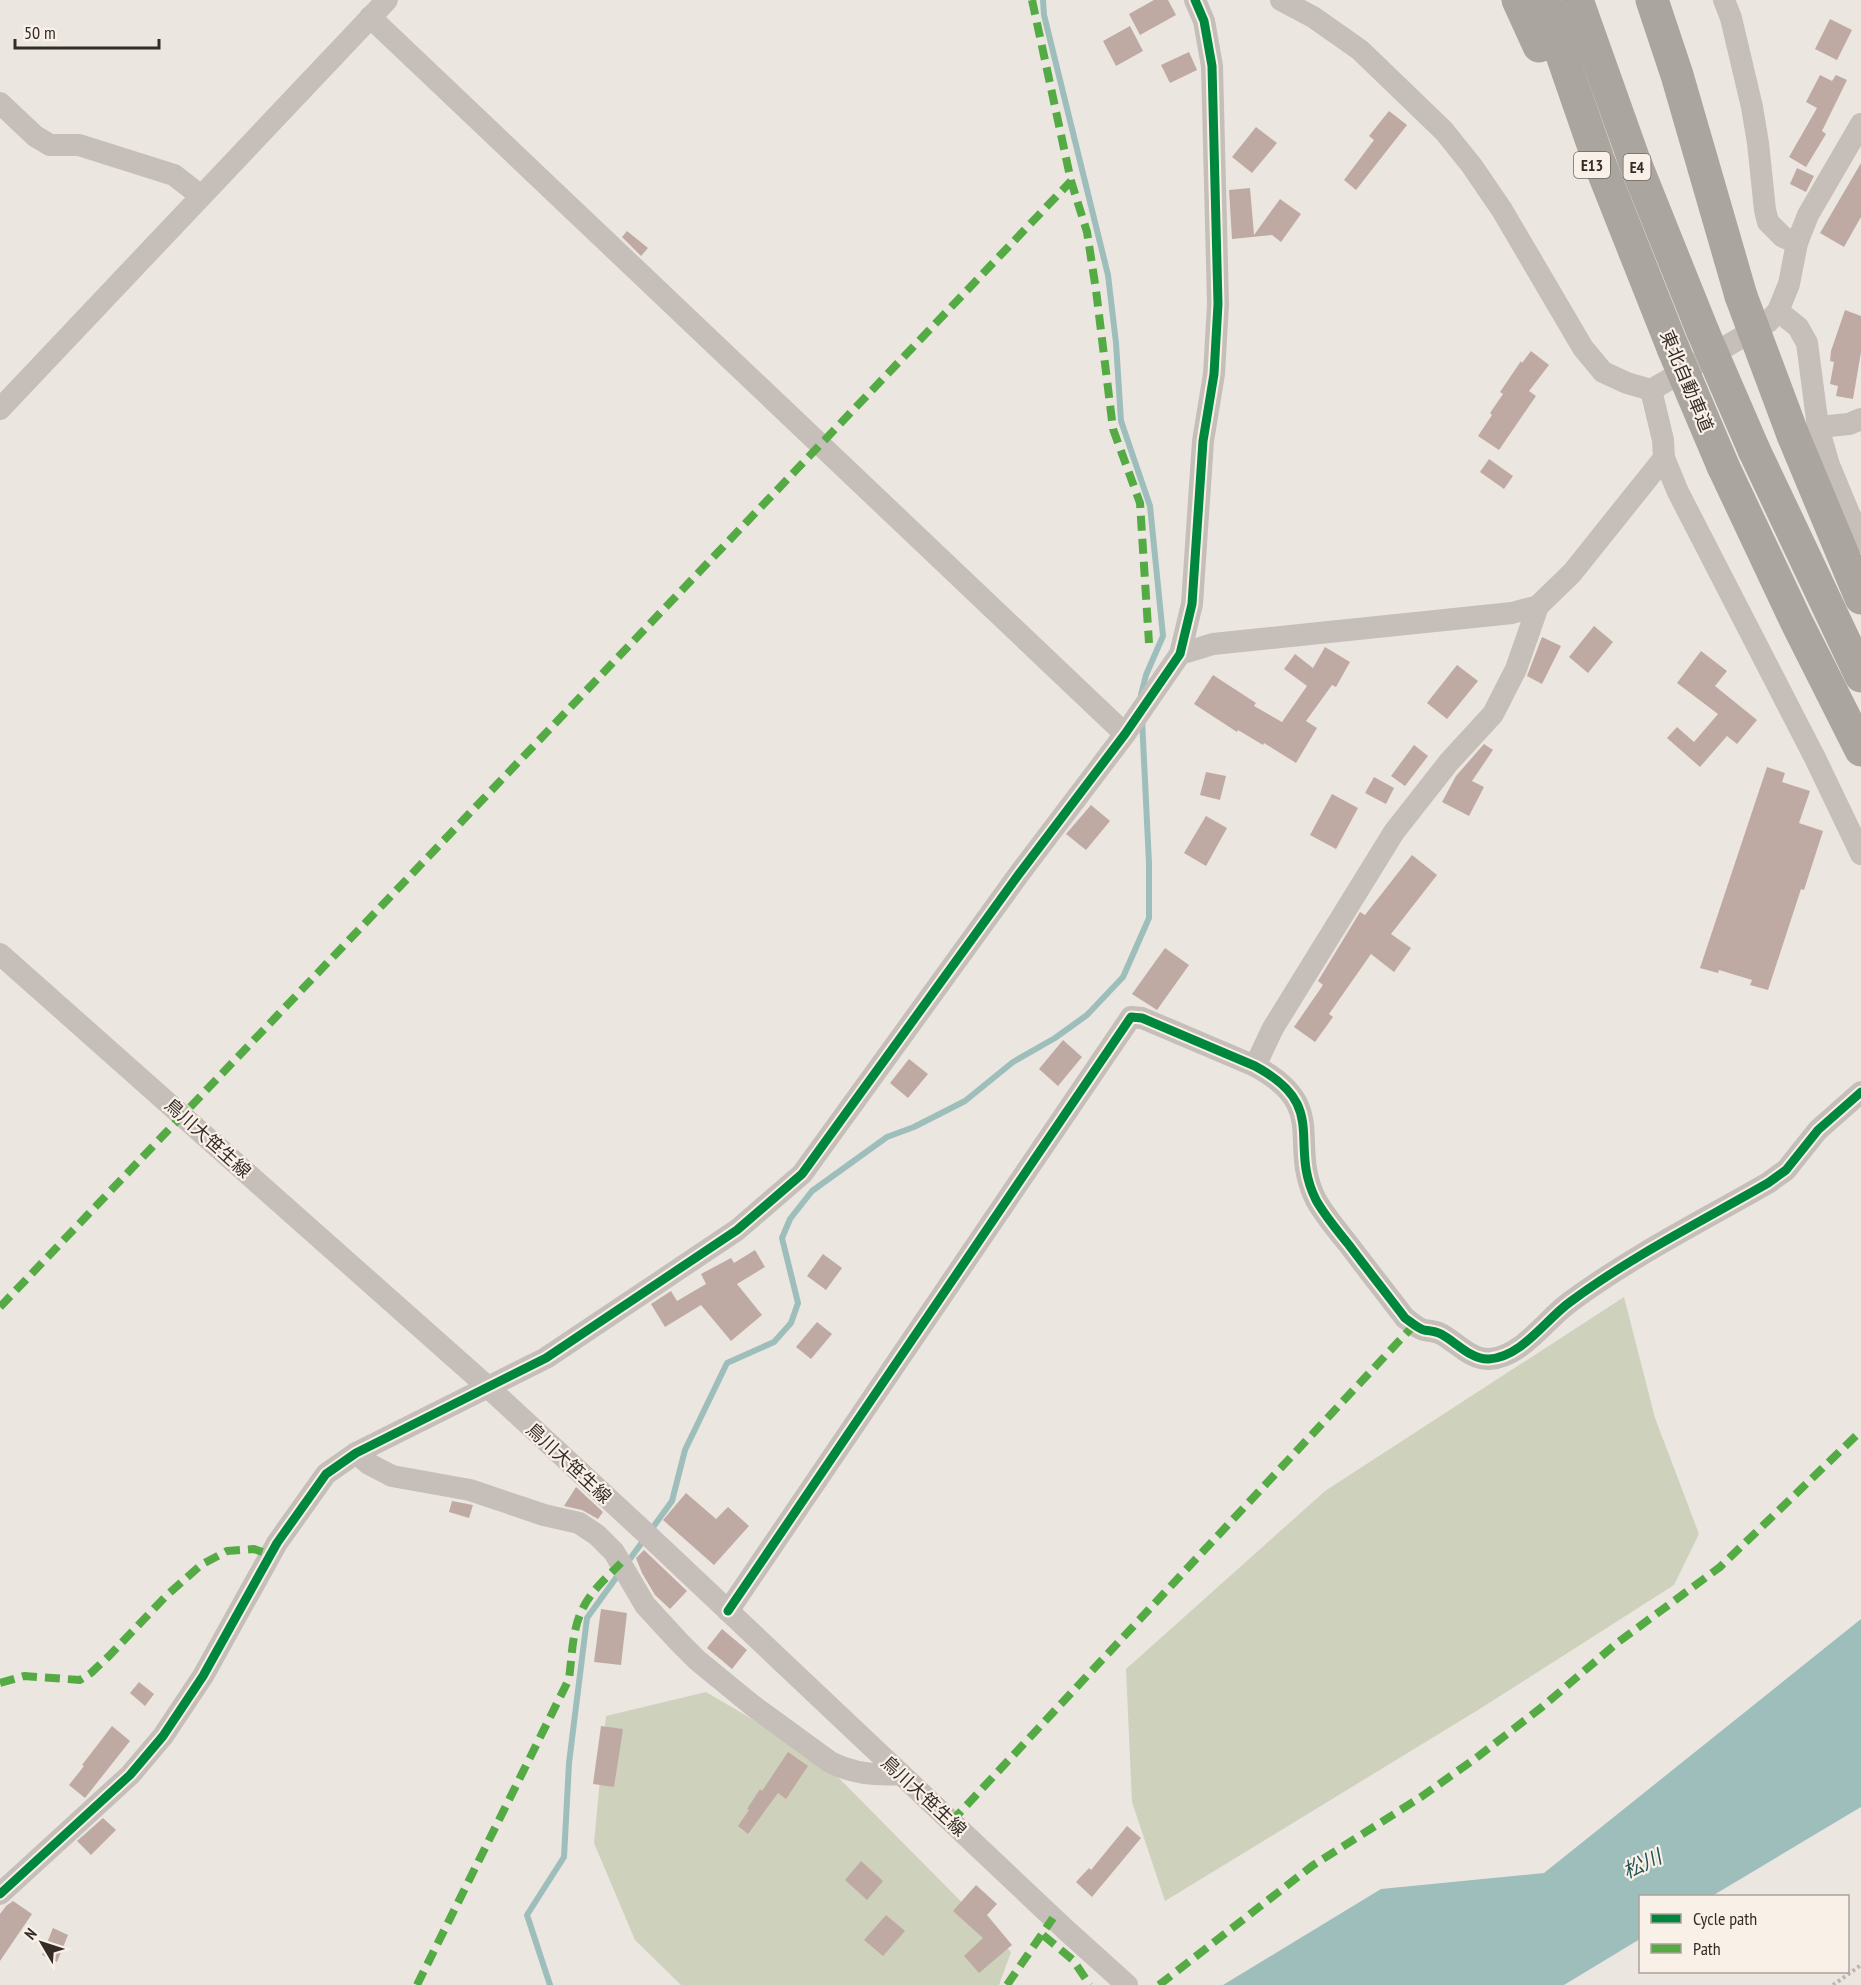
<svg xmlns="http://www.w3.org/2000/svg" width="1861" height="1985" font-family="'PT Sans Narrow','Noto Sans JP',sans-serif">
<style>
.green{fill:#ced1bb}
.water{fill:#9ebebc}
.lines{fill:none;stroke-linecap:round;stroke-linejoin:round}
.stream{stroke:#9ebebc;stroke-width:6}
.building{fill:#bfaaa3}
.path{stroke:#bdb6b2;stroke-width:4;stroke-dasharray:3 3;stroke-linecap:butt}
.minor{stroke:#c5beb9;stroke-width:22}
.highway{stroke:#aba5a0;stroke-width:33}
.highway-bridge{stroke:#aba5a0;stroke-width:33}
.quiet{stroke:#54ab44;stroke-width:8;stroke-dasharray:15 8;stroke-linecap:butt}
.cycleway-casing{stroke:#f9f0e8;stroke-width:13}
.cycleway{stroke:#00873e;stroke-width:9}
.labels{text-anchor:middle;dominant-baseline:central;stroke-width:4.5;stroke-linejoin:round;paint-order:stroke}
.shield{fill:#f9f0e8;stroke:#706762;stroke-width:1.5}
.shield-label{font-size:16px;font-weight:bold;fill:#352c28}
.street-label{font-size:18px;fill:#352c28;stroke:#f9f0e8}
.water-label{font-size:20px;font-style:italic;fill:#1f5455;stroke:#f9f0e8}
</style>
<rect width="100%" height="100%" fill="#ece6e1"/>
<!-- green -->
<g class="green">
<path d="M1624,1297L1655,1418L1699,1534L1674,1585L1478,1710L1165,1901L1132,1802L1126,1669L1325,1491Z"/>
<path d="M706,1692L820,1759L1011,1952L999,1985H681L635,1940L594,1843L606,1716Z"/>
</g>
<!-- water -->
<path class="water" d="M1861,1619V1807L1712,1896H1640V1939L1564,1985H1223L1381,1889L1544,1873Z"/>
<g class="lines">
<!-- stream -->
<g class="stream">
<path d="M1043,0L1044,15L1108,275L1116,343L1121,421L1150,506L1163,636L1146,675L1141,695"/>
<path d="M627,1563L672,1501L685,1450L727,1363L774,1342L791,1323L798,1303L782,1238L790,1219L812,1191L887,1137L914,1127L965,1101L1013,1062L1055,1038L1087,1015L1123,977L1149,918V863L1142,719"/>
<path d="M550,1985L527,1915L564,1857L569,1763L587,1618L621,1571"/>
</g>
</g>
<!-- building -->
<g class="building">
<path d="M1154,0H1168L1176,15L1140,35L1129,14Z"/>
<path d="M1830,19L1852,30L1837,60L1815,49Z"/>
<path d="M1130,26L1143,51L1116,66L1103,41Z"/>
<path d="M1189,52L1197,70L1170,83L1161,65Z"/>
<path d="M1820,75L1832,81L1836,75L1847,80L1822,131L1826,134L1806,167L1789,157L1817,108L1806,102Z"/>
<path d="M1389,111L1407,125L1356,190L1344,180L1374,140L1369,136Z"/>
<path d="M1256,127L1277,143L1252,173L1232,157Z"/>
<path d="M1861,163V217L1844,247L1820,233Z"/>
<path d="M1797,168L1814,176L1806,192L1790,184Z"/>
<path d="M1250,188L1254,235L1280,199L1301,214L1281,242L1272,235L1232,239L1229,190Z"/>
<path d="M627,231L648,248L641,256L622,237Z"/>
<path d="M1845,310L1861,316V352L1853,399L1836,396L1838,386L1830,384L1834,362L1830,361L1831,351Z"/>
<path d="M1531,351L1549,365L1529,391L1536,396L1499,450L1478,436L1492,415L1490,413L1503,394L1500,392L1521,361L1522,363Z"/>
<path d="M1489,459L1513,476L1504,489L1480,472Z"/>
<path d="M1594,626L1613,642L1588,673L1569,657Z"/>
<path d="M1542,637L1561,646L1542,684L1527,676Z"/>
<path d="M1325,647L1350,662L1336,687L1332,685L1306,721L1317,728L1296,763L1264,743L1263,745L1238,730L1237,732L1194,704L1213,675L1256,703L1254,706L1282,722L1307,686L1284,669L1295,654L1313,668Z"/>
<path d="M1701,651L1727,671L1715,686L1757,720L1737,744L1727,736L1700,767L1667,738L1677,727L1694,742L1718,714L1677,683Z"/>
<path d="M1457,665L1478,681L1447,719L1427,703Z"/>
<path d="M1484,744L1493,750L1472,781L1484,787L1469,816L1442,802L1456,776Z"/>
<path d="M1414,745L1428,756L1405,786L1391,776Z"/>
<path d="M1767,767L1785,773L1782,782L1810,791L1799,823L1823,831L1804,890L1801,889L1768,990L1750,985L1752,980L1719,970L1718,973L1700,968Z"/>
<path d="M1206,772L1226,776L1220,800L1200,795Z"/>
<path d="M1374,777L1394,788L1386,804L1365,793Z"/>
<path d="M1332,794L1358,808L1336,849L1310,835Z"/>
<path d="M1091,805L1110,821L1086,850L1066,834Z"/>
<path d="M1206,816L1227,828L1206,866L1184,853Z"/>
<path d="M1412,855L1437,875L1391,934L1411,948L1394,972L1371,954L1329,1014L1333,1017L1315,1042L1294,1027L1323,985L1318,981L1360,912L1365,915Z"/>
<path d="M1165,948L1189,965L1157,1010L1132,994Z"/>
<path d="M1063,1040L1082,1057L1058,1086L1039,1069Z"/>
<path d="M909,1059L928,1074L908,1098L890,1083Z"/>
<path d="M755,1250L765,1267L737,1284L762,1315L731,1341L701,1305L665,1327L651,1304L671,1291L677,1301L706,1284L701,1274L731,1258L734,1263Z"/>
<path d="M823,1254L842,1268L826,1290L807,1276Z"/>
<path d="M817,1322L832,1334L811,1359L796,1347Z"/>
<path d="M576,1487L603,1512L598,1519L582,1510L564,1506Z"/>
<path d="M686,1493L716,1519L728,1507L749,1526L714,1565L663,1520Z"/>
<path d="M452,1501L473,1505L469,1518L449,1512Z"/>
<path d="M644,1550L687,1591L670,1609L655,1595L642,1573L636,1558Z"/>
<path d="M601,1609L627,1613L621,1665L594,1662Z"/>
<path d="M722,1629L747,1650L732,1669L707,1648Z"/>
<path d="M139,1682L154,1694L145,1706L130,1693Z"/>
<path d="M112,1726L130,1741L85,1798L69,1785L84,1766L82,1765Z"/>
<path d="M601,1726L623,1729L614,1787L593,1784Z"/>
<path d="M788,1752L808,1766L786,1799L778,1793L748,1834L738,1826L749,1810L747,1809L760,1789L762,1791Z"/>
<path d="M103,1818L116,1830L91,1855L77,1841Z"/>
<path d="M1127,1826L1141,1838L1092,1897L1076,1882L1089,1868L1091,1870Z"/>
<path d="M861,1861L883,1881L867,1900L845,1880Z"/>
<path d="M976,1885L997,1904L987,1915L1012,1945L979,1973L964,1956L983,1938L953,1911Z"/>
<path d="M13,1901L32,1914L0,1961V1914L6,1906Z"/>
<path d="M886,1915L905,1931L883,1956L864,1940Z"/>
<path d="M53,1928L68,1935L57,1962L42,1955Z"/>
</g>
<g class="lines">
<!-- path -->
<path class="path" d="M1833,1985L1861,1965"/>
<!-- minor -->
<g class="minor">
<path d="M1281,0L1313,17L1360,50L1444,131L1472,166L1502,210L1583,348L1603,372L1627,383L1651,390L1768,322L1778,311L1789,284L1797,243L1808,215L1861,124"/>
<path d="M1724,0L1731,18L1752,107L1758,143L1765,210L1768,222L1783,237L1797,243"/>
<path d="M370,17L1125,734"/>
<path d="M0,103L35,136L50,145H79L174,175L201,196"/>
<path d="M1778,311L1798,327L1807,343L1818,427"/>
<path d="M0,409L387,0"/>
<path d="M1861,419L1849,424L1818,427L1829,465L1861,542"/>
<path d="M1664,458L1678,492L1815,758L1861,854"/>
<path d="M1180,654L1213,644L1512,613L1538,606L1572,573L1664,458L1663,440L1651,390"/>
<path d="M0,954L489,1388L651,1538L1066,1930L1127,1985"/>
<path d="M1255,1066L1273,1028L1394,832L1449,762L1493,714L1516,669L1538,606"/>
<path d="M356,1453L369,1464L392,1476L470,1490L544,1515L579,1523L597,1535L614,1552L645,1605L679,1642L697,1660L752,1705L830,1762C853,1774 876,1776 901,1774"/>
<path d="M728,1611L1131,1017L1142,1018L1255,1066C1331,1107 1287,1142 1316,1200C1325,1216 1337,1230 1349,1245C1367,1269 1386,1293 1405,1318C1411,1322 1417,1328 1424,1330C1431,1331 1435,1331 1441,1334C1456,1342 1471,1360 1489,1359C1522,1357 1545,1320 1570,1302C1632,1256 1702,1221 1768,1183L1786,1170L1818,1130L1861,1092"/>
<path d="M0,1894L130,1775L163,1736L203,1676L277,1543L326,1474L356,1453L546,1358L737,1230L802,1174L1019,874L1125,734L1180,654L1192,604L1203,441L1214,374L1218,304L1212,66L1204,21L1195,0"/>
</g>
<!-- highway -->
<g class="highway">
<path d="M1518,0L1539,46"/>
<path d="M1543,0L1598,159L1673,348"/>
<path d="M1577,0L1634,160L1703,332"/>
<path d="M1652,0L1677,75L1741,296"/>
<path d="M1793,435L1861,598"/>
<path d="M1754,450L1861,676"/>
<path d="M1723,466L1797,623L1861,750"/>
</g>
<!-- highway-bridge -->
<g class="highway-bridge">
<path d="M1741,296L1793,435"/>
<path d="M1703,332L1754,450"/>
<path d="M1673,348L1723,466"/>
</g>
<!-- quiet -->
<g class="quiet">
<path d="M1032,0L1071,181L1087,232L1096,290L1113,429L1140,503L1149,643"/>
<path d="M0,1307L1071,181"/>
<path d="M0,1683L24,1676L80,1680L91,1673L109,1656L167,1595L201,1565L227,1551L254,1549L271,1555"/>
<path d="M951,1822L1414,1325"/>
<path d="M1043,1935L1073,1960L1090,1985"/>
<path d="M417,1985L569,1679C572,1657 572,1630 582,1610C590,1592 607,1577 621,1563"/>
<path d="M1007,1985L1053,1918"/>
<path d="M1159,1985L1312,1866L1421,1797L1476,1758L1542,1707L1617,1643L1720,1567L1861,1431"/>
</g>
<defs>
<g id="cycleway">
<path d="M728,1611L1131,1017L1142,1018L1255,1066C1331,1107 1287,1142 1316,1200C1325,1216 1337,1230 1349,1245C1367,1269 1386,1293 1405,1318C1411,1322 1417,1328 1424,1330C1431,1331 1435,1331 1441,1334C1456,1342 1471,1360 1489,1359C1522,1357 1545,1320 1570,1302C1632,1256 1702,1221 1768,1183L1786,1170L1818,1130L1861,1092"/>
<path d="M0,1894L130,1775L163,1736L203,1676L277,1543L326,1474L356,1453L546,1358L737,1230L802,1174L1019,874L1125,734L1180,654L1192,604L1203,441L1214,374L1218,304L1212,66L1204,21L1195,0"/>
</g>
</defs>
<!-- cycleway casing -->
<use href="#cycleway" class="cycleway-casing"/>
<!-- cycleway -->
<use href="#cycleway" class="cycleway"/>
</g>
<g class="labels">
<!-- shield labels -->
<g class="shield">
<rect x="1574" y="152" width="36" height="26" rx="4.5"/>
<rect x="1623.5" y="154" width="27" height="26" rx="4.5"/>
</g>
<g class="shield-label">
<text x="1592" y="165">E13</text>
<text x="1637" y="167">E4</text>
</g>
<!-- street labels -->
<g class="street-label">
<text transform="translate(1687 381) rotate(67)">東北自動車道</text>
<text transform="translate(208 1138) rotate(42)">鳥川大笹生線</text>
<text transform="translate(569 1463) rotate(43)">鳥川大笹生線</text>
<text transform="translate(924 1796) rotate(43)">鳥川大笹生線</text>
</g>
<!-- water labels -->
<g class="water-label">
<text transform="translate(1642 1864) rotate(-25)">松川</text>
</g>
</g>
<!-- legend -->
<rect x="1639" y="1895" width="210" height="78" fill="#f9f0e8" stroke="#aba29b" stroke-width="1.5"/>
<rect x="1651" y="1914" width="30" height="9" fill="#00873e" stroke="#aba29b" stroke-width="1.5"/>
<text x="1693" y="1925" font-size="18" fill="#352c28">Cycle path</text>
<rect x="1651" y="1944" width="30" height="9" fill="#54ab44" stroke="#aba29b" stroke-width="1.5"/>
<text x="1693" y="1955" font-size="18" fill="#352c28">Path</text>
<!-- north arrow -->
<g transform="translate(42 1943) rotate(309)" stroke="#f9f0e8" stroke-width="4.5" paint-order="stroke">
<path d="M0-4.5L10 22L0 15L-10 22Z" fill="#352c28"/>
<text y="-9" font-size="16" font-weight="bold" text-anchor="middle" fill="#352c28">N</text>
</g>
<!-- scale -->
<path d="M15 39v9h144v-9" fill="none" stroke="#352c28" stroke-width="3"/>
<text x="24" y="39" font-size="18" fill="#352c28" stroke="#f9f0e8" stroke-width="4.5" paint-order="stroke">50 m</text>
</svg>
